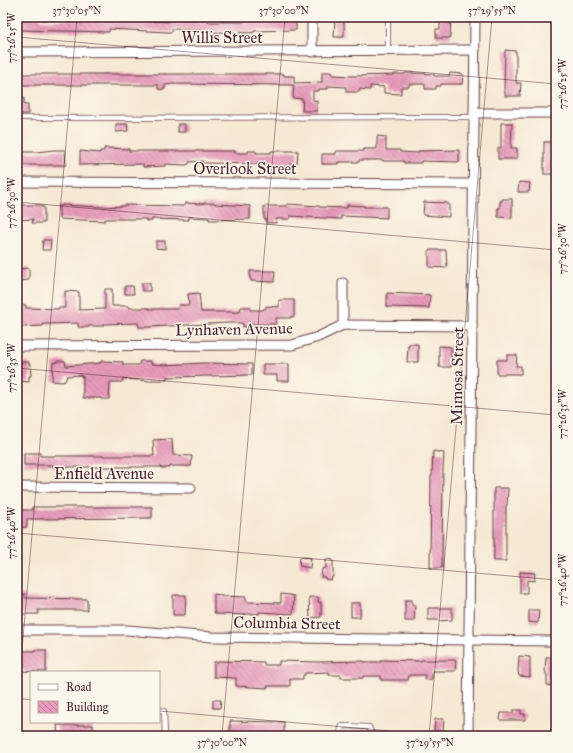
<svg xmlns="http://www.w3.org/2000/svg" width="573" height="753" font-family="'IM FELL Great Primer',serif">
<style>
.building{fill:url(#building-back-hatch)}
.lines{fill:none;stroke-linecap:round;stroke-linejoin:round}
.lane-casing{stroke:#643d44;stroke-width:6}
.street-casing{stroke:#643d44;stroke-width:11}
.lane{stroke:#fff;stroke-width:4.5}
.street{stroke:#fff;stroke-width:9}
.ticks{fill:none;stroke:#4a1f2b;stroke-width:1;stroke-opacity:0.45}
.labels{text-anchor:middle;dominant-baseline:central;stroke-width:3;stroke-linejoin:round;paint-order:stroke}
.street-label{font-size:16px;fill:#4a1f2b;stroke:#fbf7ec}
.neatline{fill:none;stroke:#4a1f2b;stroke-width:1.5}
.ticks-label{font-size:10px;text-anchor:middle;fill:#4a1f2b}
</style>
<defs>
<pattern id="building-back-hatch" width="6" height="6" patternUnits="userSpaceOnUse"><rect width="6" height="6" fill="#e89bbb"/><path d="M-1 5l2 2M0 0l6 6M5-1l2 2" fill="none" stroke="#be7e98"/></pattern>
</defs>
<rect width="100%" height="100%" fill="#fbf7ec"/>
<filter id="ink" filterUnits="userSpaceOnUse"><feTurbulence type="fractalNoise" baseFrequency=".025" numOctaves="2"/><feDisplacementMap in="SourceGraphic" scale="8" xChannelSelector="R" yChannelSelector="G"/><feConvolveMatrix kernelMatrix="1 2 1 2 8 2 1 2 1" color-interpolation-filters="sRGB"/></filter>
<filter id="wash" filterUnits="userSpaceOnUse"><feTurbulence type="fractalNoise" baseFrequency=".012" numOctaves="4" result="noise"/><feDisplacementMap in="SourceGraphic" scale="16" xChannelSelector="R" yChannelSelector="G"/><feGaussianBlur stdDeviation="0.9" result="paint"/><feColorMatrix in="noise" values="0 0 0 0 0 0 0 0 0 0 0 0 0 0 0 0 0 1.4 0 .05"/><feComposite in="paint" operator="in"/></filter>
<g filter="url(#wash)">
<rect width="100%" height="100%" fill="#f6e9d4"/>
<g id="blocks">
<!-- building -->
<g class="building">
<path d="M17,17L42,18V20H78V18H91V21L119,22V19H153V21L169,22V18L200,20V18H208V22H244V17H269V19H296V30L254,31L253,33L200,32V30L172,29V32H168L109,29V32L18,30V28H17Z"/>
<path d="M335,17H344V37H334Z"/>
<path d="M440,17H451L450,38H436V29H440Z"/>
<path d="M505,50L516,51V83H521L520,96H505V92H504Z"/>
<path d="M322,72H329L332,73V75L353,76L394,75V74H405V73H413L434,74V76H449L450,73L463,74L462,84H441V86H436V89H425V84H409V87H401V94L384,93V87L370,86V90L359,89V92H346V87L328,86V89H319V91H313V100L317,101V111H302L303,99L293,98L294,85L173,84L165,85V89H158V85H17V74H284V76H294V83L322,82Z"/>
<path d="M17,98H24V105H28V114H17Z"/>
<path d="M501,123H512L511,148H517V159H498V148H501Z"/>
<path d="M116,124H127L128,131L116,132Z"/>
<rect x="178" y="124" width="7" height="8"/>
<path d="M377,136L386,137V150H400V152L418,153V151L459,150V162L421,161V163H404V161H383V160H359V162H338V164H322V154H336V151H363V149H377Z"/>
<rect x="544" y="142" width="12" height="32"/>
<path d="M104,148L129,149V151H235V153H248V151H256V153H271V151H298L297,164H290V168L267,166V164L203,163V161L189,162V164L186,165L165,164V166L143,167V164H140L80,165V151L100,153V151H104Z"/>
<path d="M54,150H65L66,165H18V152H36Z"/>
<path d="M519,182L530,183L529,192H518Z"/>
<path d="M502,199H512V218L498,217V208H500V201H502Z"/>
<path d="M424,202L447,203L446,204H449V217L423,215Z"/>
<path d="M185,203L203,204V203H215V204L250,206V219L209,220V218L189,217V220L152,219V221H146V219H105V221L59,219V206H62V205L102,207L124,206V205L185,206Z"/>
<path d="M287,204L319,206V207L347,208V205L364,206V207H387V218L341,216V219L290,216V219H276V223H266V219H264V206H287Z"/>
<path d="M17,205H41V207H44V223H32L33,219L17,220Z"/>
<path d="M43,240H51L50,250H42Z"/>
<path d="M156,241H165V249L156,248Z"/>
<path d="M429,250H446L447,268L429,267Z"/>
<path d="M29,268V280L18,281V269Z"/>
<path d="M250,271H275L274,282L251,281V279H250Z"/>
<rect x="142" y="283" width="8" height="8"/>
<path d="M125,286H133L134,294H125Z"/>
<path d="M105,289H112V306H129V308H149V309H178L179,305H189L188,294L199,293L201,312H240L241,307H250V310H263V309H266V306L279,307V300H294V317L291,316V318H276L275,324H250V326L243,327V324L241,323H227L149,327H139L138,323L103,324V326H89V327H78V323L50,324H43V326L17,327V305H26V308H28L58,309V308H65V291L79,292V310L105,309Z"/>
<path d="M387,293L430,295L429,308L387,307Z"/>
<path d="M409,344H418V362H407L408,346H409Z"/>
<path d="M439,346L451,347V367H439Z"/>
<path d="M507,355H517L516,366H521V374H497V360H507Z"/>
<path d="M57,361H65L66,366L101,363V361L123,362V365H139L140,361H151V364L165,365L204,363L252,364V375L167,377L166,380H151V381L123,379L122,382H110L109,399H101V398H83V376L81,377V375L67,376L65,381L62,382L52,381L53,362L57,363Z"/>
<path d="M20,362H29V364H30L31,376H29V382L19,381L18,364H20Z"/>
<path d="M263,364H289V381H277V375H263Z"/>
<path d="M172,439L173,455L192,456L191,466H172L169,467V468H161V467H53V465H24V453H40V456H154L153,440Z"/>
<path d="M433,451L444,453L443,469L442,568H430L431,476H432Z"/>
<path d="M494,488H508L507,505H506V561H494Z"/>
<path d="M32,507H152V518L27,519V527L17,528V510H32Z"/>
<path d="M300,557L311,558L310,568L299,566Z"/>
<path d="M326,559L333,560V577H332L331,580L325,579V577H321L322,569L326,568Z"/>
<path d="M520,572L535,573L534,581L527,580V593H520Z"/>
<path d="M25,594V598L87,599V610H38L39,614H17V595Z"/>
<path d="M214,594L221,595V596L246,597V602L281,603V594L289,595L294,596L293,614L259,612V614H245V615L215,614V612H214Z"/>
<path d="M173,595H186L185,615H173Z"/>
<path d="M309,597H318L319,603L321,602V617L310,618Z"/>
<path d="M405,600H412V605H415L414,621H405Z"/>
<rect x="351" y="603" width="9" height="14"/>
<path d="M428,608H452V620L439,621V620H428Z"/>
<path d="M529,610H539L538,623L529,622Z"/>
<path d="M35,650H46V672L17,671V653H19V651H35Z"/>
<path d="M519,656L530,657V677L519,676L518,671Z"/>
<path d="M546,657H555L556,659L555,686L547,685V676L545,671Z"/>
<path d="M381,660L421,661V660H456L455,671H432V679L425,680V675H409L408,680H381V676H363V678H341V675H329V672L305,673V675H303V679H290V686H267V688L236,686V678L214,677V662H218V661L264,662V665H279V661L317,662L364,661V662H381Z"/>
<path d="M213,700H221L220,708H213Z"/>
<path d="M513,710H521V714H525V720H500L501,713H513Z"/>
<path d="M435,719H444L443,731H434Z"/>
<path d="M230,721L284,722V736H230Z"/>
<path d="M57,725H93V736H58Z"/>
</g>
</g>
</g>
<g filter="url(#ink)">
<use href="#blocks" fill-opacity="0" stroke="#643d44" stroke-width="1"/>
<g class="lines">
<defs>
<g id="lane">
<path d="M388,51V17"/>
<path d="M17,118L474,117"/>
<path d="M159,710L164,711L165,736"/>
<path d="M339,736L342,726L369,727L371,732V736"/>
</g>
<g id="street">
<path d="M17,52L475,50"/>
<path d="M312,52V17"/>
<path d="M474,113H556"/>
<path d="M17,182L473,184"/>
<path d="M343,325V283"/>
<path d="M17,346L292,345L318,337L343,325L472,326"/>
<path d="M17,487L191,488"/>
<path d="M17,630H127L212,637L556,641"/>
<path d="M468,736L475,17"/>
</g>
</defs>
<!-- lane casing -->
<use href="#lane" class="lane-casing"/>
<!-- street casing -->
<use href="#street" class="street-casing"/>
<!-- lane -->
<use href="#lane" class="lane"/>
<!-- street -->
<use href="#street" class="street"/>
</g>
</g>
<!-- ticks -->
<path class="ticks" d="M17,37L556,84M17,202L556,250M17,368L556,415M17,533L556,580M17,698L31,700M17,707L77,17M159,711L448,736M222,736L285,17M429,736L492,17"/>
<g class="labels">
<!-- street labels -->
<g class="street-label">
<text x="222" y="37">Willis Street</text>
<text x="245" y="168">Overlook Street</text>
<text transform="translate(234 329) rotate(-1)">Lynhaven Avenue</text>
<text transform="translate(457 376) rotate(-89)">Mimosa Street</text>
<text x="104" y="473">Enfield Avenue</text>
<text transform="translate(287 623) rotate(1)">Columbia Street</text>
</g>
</g>
<!-- margin -->
<rect width="573" height="753" fill="none" stroke="#fbf7ec" stroke-width="44"/>
<!-- legend -->
<rect x="30" y="671" width="130" height="52" fill="#fbf7ec" stroke="#b4a19f"/>
<rect x="38" y="684" width="20" height="6" fill="#ffffff" stroke="#b4a19f"/>
<text x="66" y="691" font-size="12" fill="#4a1f2b">Road</text>
<rect x="38" y="701" width="20" height="12" fill="url(#building-back-hatch)" stroke="#b4a19f"/>
<text x="66" y="711" font-size="12" fill="#4a1f2b">Building</text>
<rect x="22" y="22" width="529" height="709" class="neatline"/>
<g class="ticks-label">
<text x="77" y="14">37°30'05"N</text>
<text x="284" y="14">37°30'00"N</text>
<text x="492" y="14">37°29'55"N</text>
<text transform="translate(11 38) rotate(-90)" y="4">77°26'25"W</text>
<text transform="translate(562 84) rotate(-90)" y="4">77°26'25"W</text>
<text transform="translate(11 203) rotate(-90)" y="4">77°26'30"W</text>
<text transform="translate(562 249) rotate(-90)" y="4">77°26'30"W</text>
<text transform="translate(11 368) rotate(-90)" y="4">77°26'35"W</text>
<text transform="translate(562 414) rotate(-90)" y="4">77°26'35"W</text>
<text transform="translate(11 533) rotate(-90)" y="4">77°26'40"W</text>
<text transform="translate(562 580) rotate(-90)" y="4">77°26'40"W</text>
<text x="222" y="746">37°30'00"N</text>
<text x="430" y="746">37°29'55"N</text>
</g>
</svg>
